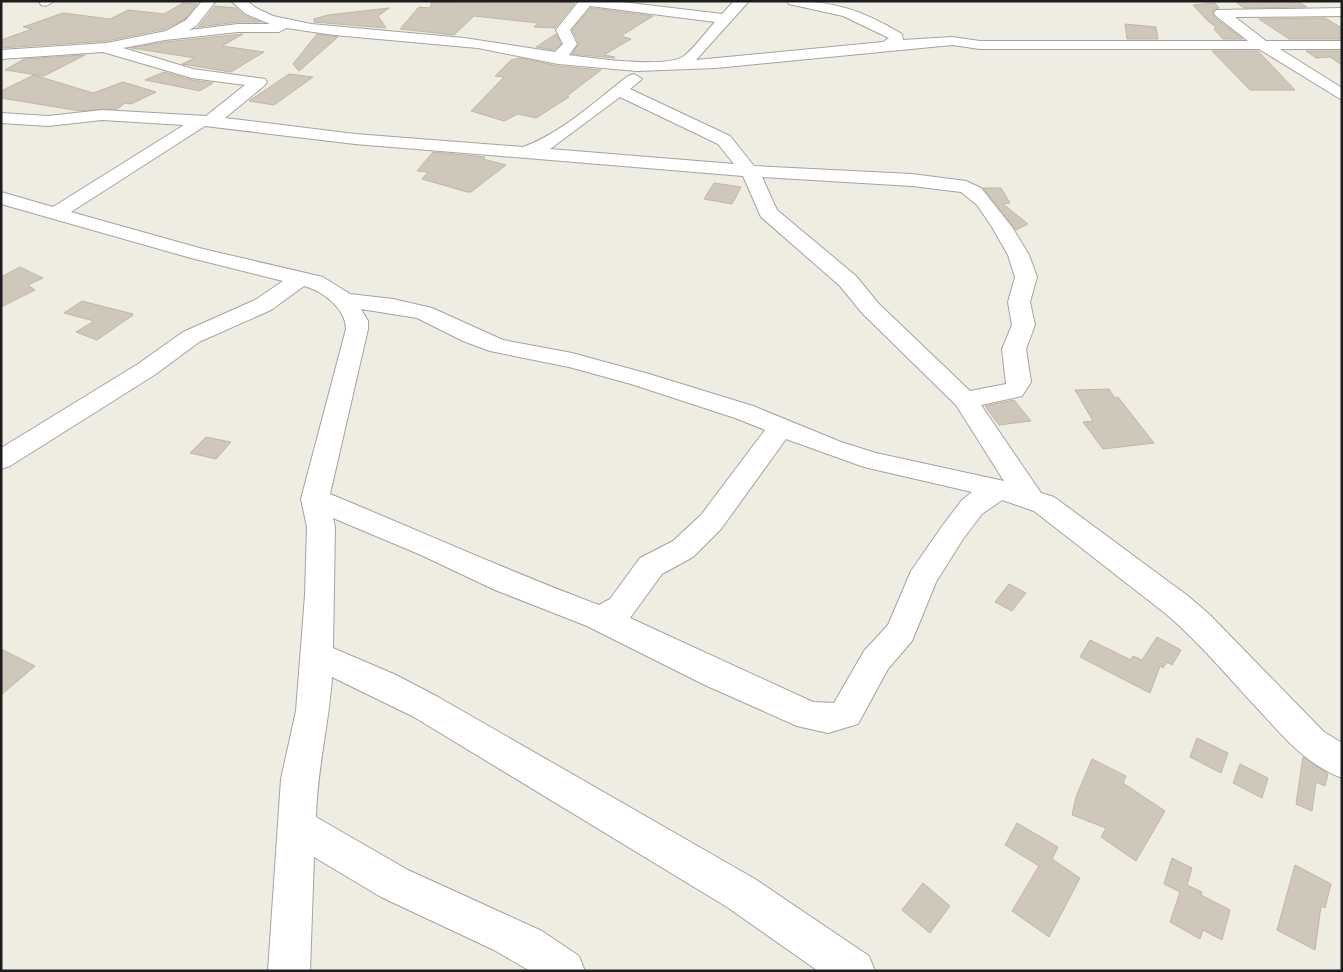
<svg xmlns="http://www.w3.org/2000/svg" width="1343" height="972" font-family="'Alegreya Sans',sans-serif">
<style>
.building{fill:#cfc7ba;stroke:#c2b6a2}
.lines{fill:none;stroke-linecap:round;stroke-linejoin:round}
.minor-casing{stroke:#a3a3a3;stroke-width:2}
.minor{fill:#fff;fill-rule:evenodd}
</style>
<rect width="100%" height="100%" fill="#efede1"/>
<!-- building -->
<g class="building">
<path d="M551,1L575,3L555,28L534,27L538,23L474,16L454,35L400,29L419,7L430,8L432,2Z"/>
<path d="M1271,1L1299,2L1307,7L1244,8L1236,2Z"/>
<path d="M183,3L197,4L185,19L165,29L107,41L1,48V40L32,29L23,27L63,13L110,19L128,10L164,14Z"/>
<path d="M1215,3L1219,8L1212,12L1214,17L1243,39H1223L1214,29L1216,27L1208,21L1193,5Z"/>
<path d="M215,6L236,8L245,16L261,22H238L198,27Z"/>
<path d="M389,8L378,16L386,28L314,22V19L328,15Z"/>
<path d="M591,8L653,16L621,36L631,39L604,55L615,57L614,58L572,54L579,43L572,30Z"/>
<path d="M1325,18L1342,28V39H1289L1259,19Z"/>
<path d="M1125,24L1156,27L1158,39H1127Z"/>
<path d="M243,34L222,46L264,52L231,72L182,64L195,58L131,48L165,42Z"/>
<path d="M317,34L338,37L299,71L293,64Z"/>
<path d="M556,34L561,44L554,50L536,47Z"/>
<path d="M1212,51H1258L1295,90H1250Z"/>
<path d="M1306,51H1342V65L1330,57L1316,58Z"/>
<path d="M85,55L44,76L5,70L24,59Z"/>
<path d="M520,58L558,66L601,70L567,96L569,97L536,118L518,114L504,121L471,111L504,77L495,76L511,60Z"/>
<path d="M164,72L192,80L213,83L200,91L145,80Z"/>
<path d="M289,74L313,77L274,105L249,101Z"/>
<path d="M34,75L93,93L123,82L156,92L131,104L125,103L117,109L80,111L1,98V91Z"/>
<path d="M433,152L485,157L483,159L506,165L471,192H467L422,179L428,172L417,171Z"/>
<path d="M714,183L741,187L732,204L704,199Z"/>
<path d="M983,188H1001L1010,203L1003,204L1028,224L1016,230Z"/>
<path d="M20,267L43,278L28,285L35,290L1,307V277Z"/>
<path d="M82,301L133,314L131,315H133L97,340L76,332L94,321L64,313Z"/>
<path d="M1109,389L1115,398L1118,397L1154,443L1103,449L1083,422L1093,421L1075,390Z"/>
<path d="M1014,400L1031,421L999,425L985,406Z"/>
<path d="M206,437L231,442L216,459L190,453Z"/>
<path d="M1009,584L1026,593L1012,611L995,602Z"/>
<path d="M1157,637L1181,650L1172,665L1167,662L1163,668L1160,666L1150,693L1080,657L1090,640L1131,660L1133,656L1142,660Z"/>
<path d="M1,649L35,666L1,695Z"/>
<path d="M1197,738L1228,753L1221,773L1190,757Z"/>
<path d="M1303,757L1328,774L1325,786L1316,782L1312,811L1296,804Z"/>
<path d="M1092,759L1126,776L1123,783L1165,811L1136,861L1101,837L1106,828L1072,815L1076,797Z"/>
<path d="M1240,764L1268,778L1262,798L1233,783Z"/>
<path d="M1017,823L1058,847L1052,859L1080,878L1049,937L1012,911L1039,866L1005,845Z"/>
<path d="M1172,858L1192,868L1187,885L1202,892L1201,895L1230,910L1222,940L1203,930L1200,939L1170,922L1180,892L1164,884Z"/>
<path d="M1295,865L1331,884L1325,908L1321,906L1315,950L1277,930Z"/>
<path d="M923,883L950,906L930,933L902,910Z"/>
</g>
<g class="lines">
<defs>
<g id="minor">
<path d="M39,1H53V2L46,6L41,5Z"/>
<path d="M202,1H216L196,26L189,30L238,24H270L246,14L231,1H247L256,8L273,16L311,24L464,38L555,52L563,44L556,30L579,1H614L722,14L734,1H749L696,60L883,42L889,38L843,16L789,4L787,1C834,1 862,10 902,34L903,40L952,37L980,41H1248L1216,16L1214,13L1216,10L1342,8V16L1235,17L1266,41H1342V49H1280L1342,88V100L1259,49H980L952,45L716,68L637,71L558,64L478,48L334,35L286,28L279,32H238L165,40L123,48L193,69L265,79L267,82L265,85L225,118L355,134L523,147C562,133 595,101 628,76L634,74L642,79L630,89L730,136L754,166L912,174L966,181L981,188L1012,227L1029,255L1037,277L1030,302L1035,325L1026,349L1031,382L1022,396L981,405L1041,493L1054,497L1188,596L1209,614L1324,732L1342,743V778C1305,764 1282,735 1257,708C1227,676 1199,642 1166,614L1034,511L1002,500L982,514L963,539L936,582L912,641L888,669L858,724L828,733L797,726L707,686L587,626L495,590L421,555L333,518L335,527L333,648L396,675L438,697L755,879L869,956L875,971H818L727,907L414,717L332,677C329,724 317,769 316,817L408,870L542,931L579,956L585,971H530L494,950L381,897L314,857L310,971H268L281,779L296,711L305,595L307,527L301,499L346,329C346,309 323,291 304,286L271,310L199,342L156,374L10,466L1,469V448L138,364L183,332L255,300L283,281L191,258L1,204V192L53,207L184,125L102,120L48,126L1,123V113L48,116L102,110L206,116L245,85L192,78L103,52L1,59V50L107,43L166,31L186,20ZM590,6L715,22C705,33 695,47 684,56C666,69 592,58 569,55L577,44L570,30ZM620,97L718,144L734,164L550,149ZM205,126L355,144L743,176L761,217L840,286L862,313L956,405L1004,481L876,453L841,442L753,406L649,374L572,353L503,340L432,308L393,299L350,294L323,277L203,249L71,212ZM762,177L912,186L961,192L977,205L992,227L1008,255L1015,277L1008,302L1012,325L1002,349L1006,384L970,391L878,303L856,276L777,210ZM361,309L417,318L463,341L490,351L569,367L631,384L735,418L765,430L701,515L673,541L640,558L610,599L599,605C508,571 420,531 330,494L368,329V321ZM786,439L864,467L972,492L962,500L943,525L911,571L888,625L864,651L834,703L813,702L630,618L662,574L693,557L721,529Z"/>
</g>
</defs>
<!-- minor casing -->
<use href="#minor" class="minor-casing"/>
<!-- minor -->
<use href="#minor" class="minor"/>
</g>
<!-- border -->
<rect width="1343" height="972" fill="none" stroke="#1c1c1c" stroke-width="5"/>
</svg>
